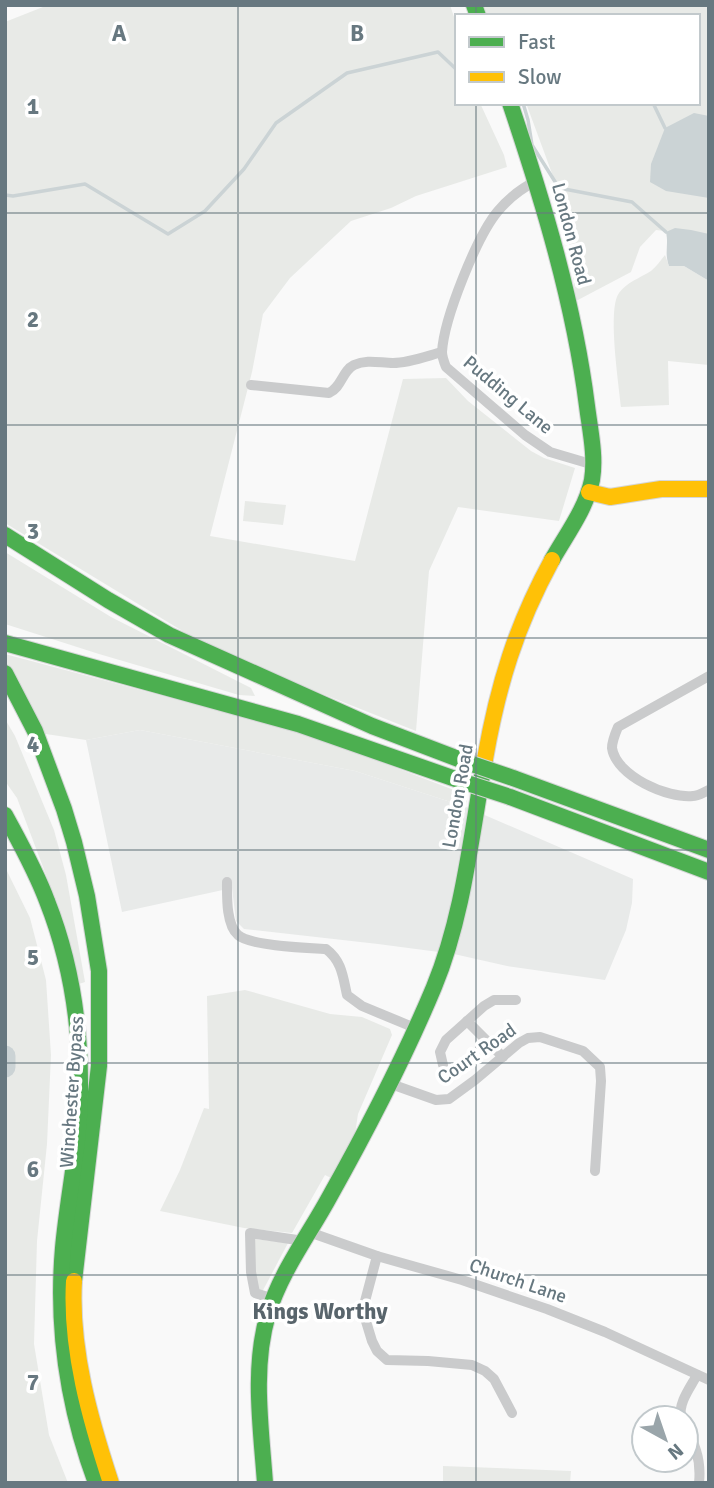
<svg xmlns="http://www.w3.org/2000/svg" width="714" height="1488" font-family="Signika,sans-serif">
<style>
.built{fill:#e8eae9}
.green{fill:#e8eae7}
.water{fill:#cbd3d5}
.lines{fill:none;stroke-linecap:round;stroke-linejoin:round}
.stream{stroke:#cbd3d5;stroke-width:3.5}
.river{stroke:#cbd3d5;stroke-width:21}
.fast-casing{stroke:#d5d6d7;stroke-width:18}
.slow-casing{stroke:#d5d6d7;stroke-width:18}
.street{stroke:#cacbcc;stroke-width:10}
.fast{stroke:#4caf50;stroke-width:16}
.slow{stroke:#ffc107;stroke-width:16}
.fast-bridge-casing{stroke:#d4d5d5;stroke-width:18;stroke-linecap:butt}
.fast-bridge{stroke:#4caf50;stroke-width:16}
.grid{fill:none;stroke:#677880;stroke-width:2;stroke-opacity:0.55}
.labels{text-anchor:middle;dominant-baseline:central;stroke-width:7;stroke-linejoin:round;paint-order:stroke}
.street-label{font-size:19px;fill:#677880;stroke:#fff}
.quarter-label{font-size:23px;font-weight:bold;fill:#59656c;stroke:#fff}
.grid-label{font-size:23px;text-anchor:middle;font-weight:bold;fill:#677880;stroke:#fff;stroke-width:7;stroke-linejoin:round;paint-order:stroke}
</style>
<rect width="100%" height="100%" fill="#f9f9f9"/>
<!-- built -->
<path class="built" d="M140,730L355,771L466,807L633,879L632,903L626,930L605,980L507,966L454,954L378,944L244,929L236,921L232,888L122,912L86,740Z"/>
<!-- green -->
<g class="green">
<path d="M48,5H450L457,26V103H480L504,155L507,167L416,196L391,208L351,221L290,278L263,314L252,372L210,536L355,561L403,379L446,378L468,401L531,451L544,458L575,468L559,521L458,507L429,571L416,731L217,652L5,523V22Z"/>
<path d="M474,5H709V236L656,230L640,247L631,272L576,301L564,206L526,103H698V16H478Z"/>
<path d="M665,255L669,266H684L709,281V365L668,361L669,405L621,407C619,385 607,309 619,293C627,282 640,278 651,271C656,267 661,260 665,255Z"/>
<path d="M245,501L286,505L283,525L243,521Z"/>
<path d="M5,552L111,617L251,688L255,696L239,695L99,654L5,624Z"/>
<path d="M5,654L313,736L467,795L466,807L355,771L140,730L86,740L39,733L5,665Z"/>
<path d="M5,719L15,736L54,830L66,875L85,982L79,984L60,912L17,798L5,781Z"/>
<path d="M5,867L30,918L46,980L51,1055L47,1144L37,1241L34,1344L49,1435L68,1483H5Z"/>
<path d="M245,990L330,1014L362,1017L390,1029L392,1035L358,1114L355,1134L331,1178L325,1175L292,1233L244,1228L160,1211L180,1170L204,1108L209,1109L207,996Z"/>
<path d="M255,1239L288,1243L261,1294L251,1272Z"/>
<path d="M443,1466L571,1471L570,1483H443Z"/>
</g>
<!-- water -->
<g class="water">
<path d="M694,113L709,116V198L666,191L650,182L651,164L665,128Z"/>
<path d="M675,228L691,230L709,234V281L684,266H669C664,252 669,246 666,232Z"/>
</g>
<g class="lines">
<!-- stream -->
<g class="stream">
<path d="M523,103L528,120L532,145L559,188L632,202L666,232"/>
<path d="M537,103H544"/>
<path d="M653,103L665,128"/>
<path d="M5,195L13,196L85,184L168,234L205,211L244,169L276,123L347,73L438,52L457,70"/>
</g>
<!-- river -->
<path class="river" d="M5,1056V1067"/>
<defs>
<g id="fast">
<path d="M474,5L478,16"/>
<path d="M510,103C543,201 574,303 587,406C590,430 596,456 592,480C586,509 566,535 552,560"/>
<path d="M5,535L108,600L169,635L372,726L469,763"/>
<path d="M5,643L298,724L464,782"/>
<path d="M5,673L35,731L64,809L74,842L87,896L99,971V1066L74,1281"/>
<path d="M513,778L709,850"/>
<path d="M510,797L709,872"/>
<path d="M5,815C20,843 36,871 47,901C70,959 80,1021 80,1084C81,1139 68,1193 63,1248C56,1329 68,1407 96,1483"/>
<path d="M265,1483C261,1427 252,1368 268,1314C281,1271 309,1235 330,1196C368,1128 404,1059 434,987C464,914 471,835 485,759"/>
</g>
<g id="slow">
<path d="M589,492L610,497L661,489H709"/>
<path d="M485,759C498,685 516,626 552,560"/>
<path d="M74,1281C70,1349 90,1419 111,1483"/>
</g>
</defs>
<!-- fast casing -->
<use href="#fast" class="fast-casing"/>
<!-- slow casing -->
<use href="#slow" class="slow-casing"/>
<!-- street -->
<g class="street">
<path d="M536,181C522,188 508,199 498,211C477,236 444,318 442,352C442,357 444,362 446,367L525,435L550,452L594,465"/>
<path d="M251,385L329,393C342,387 342,371 354,365C367,359 380,363 393,363C409,363 427,356 442,352"/>
<path d="M709,676L618,727C615,734 612,741 612,748C616,776 668,799 693,796C698,796 704,792 709,790"/>
<path d="M227,882C227,896 226,925 238,935C250,946 308,948 326,949C342,961 343,977 347,995L362,1006L415,1028"/>
<path d="M467,1021L503,1057"/>
<path d="M443,1065L440,1052L446,1040L484,1006L494,1000H516"/>
<path d="M391,1084L436,1100L449,1099L475,1080L519,1043L528,1038L540,1037L583,1051L600,1067L601,1081L595,1171"/>
<path d="M309,1232L377,1256L462,1280L547,1309L605,1332L709,1380"/>
<path d="M377,1256L364,1305L365,1318L372,1341L377,1351L387,1360L428,1361L472,1365L485,1371L494,1379L512,1413"/>
<path d="M274,1299L255,1293L251,1272L250,1233L304,1241"/>
<path d="M681,1418C678,1403 690,1388 697,1375"/>
<path d="M686,1430C697,1446 701,1464 699,1483"/>
</g>
<!-- fast -->
<use href="#fast" class="fast"/>
<!-- slow -->
<use href="#slow" class="slow"/>
<defs>
<g id="fast-bridge">
<path d="M469,763L513,778"/>
<path d="M464,782L510,797"/>
</g>
</defs>
<!-- fast-bridge casing -->
<use href="#fast-bridge" class="fast-bridge-casing"/>
<!-- fast-bridge -->
<use href="#fast-bridge" class="fast-bridge"/>
</g>
<!-- grid -->
<path class="grid" d="M238,5V1483M476,5V16M476,103V1483M5,213H709M5,425H709M5,638H709M5,850H709M5,1063H709M5,1275H709"/>
<g class="labels">
<!-- street labels -->
<g class="street-label">
<text transform="translate(571 234) rotate(75)">London Road</text>
<text transform="translate(508 395) rotate(40)">Pudding Lane</text>
<text transform="translate(458 796) rotate(-80)">London Road</text>
<text transform="translate(477 1054) rotate(-35)">Court Road</text>
<text transform="translate(72 1092) rotate(-86)">Winchester Bypass</text>
<text transform="translate(518 1281) rotate(19)">Church Lane</text>
</g>
<!-- quarter labels -->
<g class="quarter-label">
<text x="320" y="1311">Kings Worthy</text>
</g>
</g>
<g class="grid-label">
<text x="119" y="41">A</text>
<text x="357" y="41">B</text>
<text x="33" y="114">1</text>
<text x="33" y="327">2</text>
<text x="33" y="539">3</text>
<text x="33" y="752">4</text>
<text x="33" y="965">5</text>
<text x="33" y="1177">6</text>
<text x="33" y="1390">7</text>
</g>
<!-- border -->
<rect width="714" height="1488" fill="none" stroke="#677880" stroke-width="14"/>
<!-- legend -->
<rect x="455" y="14" width="245" height="91" fill="#ffffff" stroke="#c2c9cc" stroke-width="2"/>
<rect x="469" y="37" width="35" height="10" fill="#4caf50" stroke="#c2c9cc" stroke-width="2"/>
<text x="518" y="49" font-size="21" fill="#677880">Fast</text>
<rect x="469" y="72" width="35" height="10" fill="#ffc107" stroke="#c2c9cc" stroke-width="2"/>
<text x="518" y="84" font-size="21" fill="#677880">Slow</text>
<!-- north arrow -->
<g transform="translate(665 1439) rotate(140)"><circle r="33" fill="#ffffff" stroke="#c2c9cc" stroke-width="2"/>
<path d="M0-5L12 26L0 18L-12 26Z" fill="#9aa5aa"/>
<text y="-10" font-size="19" font-weight="bold" text-anchor="middle" fill="#677880">N</text>
</g>
</svg>
